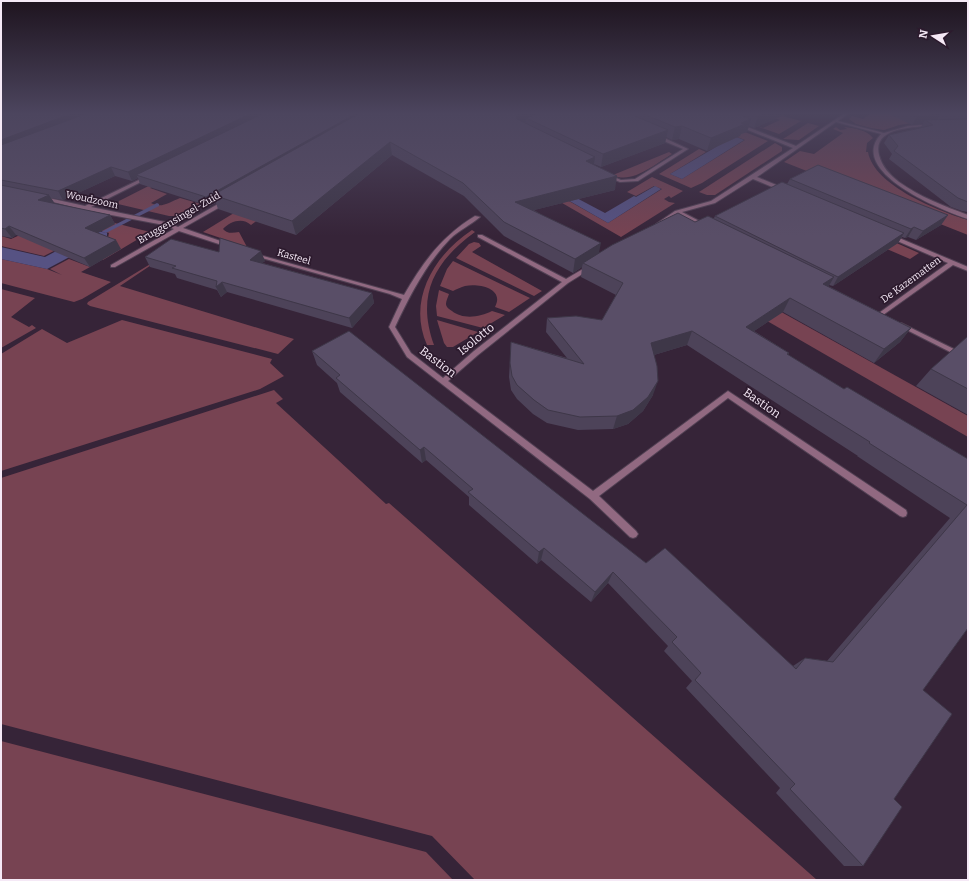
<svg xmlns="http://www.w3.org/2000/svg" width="969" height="881" font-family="Bitter,serif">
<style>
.green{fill:#774352}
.water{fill:#565283}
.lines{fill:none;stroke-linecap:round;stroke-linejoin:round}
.stream{fill:#565283;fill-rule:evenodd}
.minor-casing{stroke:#514053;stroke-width:2}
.minor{fill:#916981;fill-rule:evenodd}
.wall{fill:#4d4359}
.shaded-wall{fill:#3e3748}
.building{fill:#594e67;stroke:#3e3748}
.labels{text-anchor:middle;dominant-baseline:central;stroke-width:3.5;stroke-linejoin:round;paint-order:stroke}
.far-street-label{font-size:10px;fill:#f5e9f6;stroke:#2c1a2d}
.street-label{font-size:12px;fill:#f5e9f6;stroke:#2c1a2d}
</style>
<rect width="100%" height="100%" fill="#362438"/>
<!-- green -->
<g class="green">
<path d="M406,113L416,115L608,223L662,189L654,186L636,196L627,192L652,177L683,191L671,198L669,196L664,199L669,202L675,203L621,237Z"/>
<path d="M676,113H696L768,141L702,183L691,188L659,174L699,149L706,152L670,174L682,179L745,140Z"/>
<path d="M720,113L763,128L780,120L761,113H771L801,121L779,134Z"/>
<path d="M871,113H940L968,115L899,125L884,130L871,128L856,124L849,119L852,116L863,119Z"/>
<path d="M808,123L819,126L799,140L783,139Z"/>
<path d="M836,127L840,130L847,129L844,127C854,128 867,130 873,138L867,143L866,152H868C874,186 939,211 968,220V235L784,162L800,151L814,154L843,133L833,129Z"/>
<path d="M775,143L782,147V151L715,195H707L699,192Z"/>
<path d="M342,147L276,206L251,225C243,217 230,221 223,229C227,234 233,233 239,232L247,247L203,232Z"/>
<path d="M669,152L672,154C656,163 632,185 613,175Z"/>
<path d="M186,167L150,188L167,194L151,203C161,209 170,202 180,198L201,204L179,216H169L118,204L119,201Z"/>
<path d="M107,221L150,232L103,260L109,233L103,231H93L44,256L1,246V236L11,239L31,230Z"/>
<path d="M472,230L475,232C434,262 416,295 434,345H427C407,300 434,255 472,230Z"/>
<path d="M883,237L919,253L910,259L873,243Z"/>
<path d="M650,239L968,416V437L639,247Z"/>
<path d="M474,242L479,243L481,246L472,252L542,291L534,296L456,258L469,244Z"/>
<path d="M175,249L120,286L294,339L278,354L90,306L87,304L88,302Z"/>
<path d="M80,253L69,259L90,267L81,272L111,282L82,299L74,302L1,283V259L47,269L62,275L50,269Z"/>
<path d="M453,261L530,298L509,312L495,307C505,288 478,283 465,286C461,287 457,289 453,291L440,286L447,269Z"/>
<path d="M1,289L35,298L11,317L29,327L32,325L36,328L1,348Z"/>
<path d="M439,290L449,294C448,297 446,301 446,304C446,307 449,309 452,311C463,320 480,317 492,311L505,315L483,328L437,316L436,306Z"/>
<path d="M122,320L272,359L270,363L284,376L260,389L1,471V354L42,329L67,343Z"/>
<path d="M437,320L478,332L453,347H447L444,343Z"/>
<path d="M274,390L283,399L276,403L386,504L389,503L817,880H475L432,836L1,724V478Z"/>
<path d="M1,741L426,852L453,880H1Z"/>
</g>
<!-- water -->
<g class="water">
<path d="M416,113L605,213L634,196L636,197L655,186L661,189L608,223Z"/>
<path d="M675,113L744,140L682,179L670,174L728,140Z"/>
<path d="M92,232H102L107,233V237L47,269L1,259V247L45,257Z"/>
</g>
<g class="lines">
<!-- stream -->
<path class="stream" d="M157,203L159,204V206L106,233L101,232Z"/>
<defs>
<g id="minor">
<path d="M845,113H849L838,121L884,133L908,126L933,124V126H932C914,127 872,127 879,155C882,167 890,175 899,182C920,197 944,206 968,215V219C943,211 846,172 881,134L836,122L757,177L786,189V191H782L753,179L715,203L682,212L707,225V227H703L677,214L661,225L656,224L675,211L711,201L793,148L738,126V124H740L796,146Z"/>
<path d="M654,135H658L688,149L638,181L620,182L605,176V174H607L621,180L635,179L683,149L654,137Z"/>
<path d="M149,175L151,176V177L91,207L165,222L178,227L225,200H229V202L183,228L232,245V247H228L179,231L115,267H111V265L174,229L164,225L85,210L41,199L44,197L85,206Z"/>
<path d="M475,216L480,217C471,225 459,230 450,239C426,264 410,295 395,327L411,353L443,378L474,351L562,282L478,237V235H482L566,279L588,266H592V268L568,283L478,355L448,381L593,491L728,391L906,510L907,513L906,516L903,517L900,516L728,398L599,496L636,531L638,534L636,537L633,538L630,537L590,499L407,357L389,327L402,299L390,294L251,255L256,254L404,295C423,262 442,236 475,216Z"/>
<path d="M888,235H892L968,267V271L953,265L883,315H879V313L948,263L888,237Z"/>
<path d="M901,323L968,356V361L899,326L898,325Z"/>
</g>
</defs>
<!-- minor casing -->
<use href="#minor" class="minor-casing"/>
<!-- minor -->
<use href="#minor" class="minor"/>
</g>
<!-- wall -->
<g class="wall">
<path d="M1,113H789L754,128L749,126L747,132L741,134L740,136L707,151L679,139L672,140L666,137L665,143L601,167L594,164L615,190L534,210L599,253L695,222L714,218L715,216L787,184L790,179L948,215L941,225L916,240L908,237L905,238L902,237L898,243L833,286L829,285L828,286L911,328L900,342L874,363L783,312L754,331L789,353L788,355L844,389L968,459V628L923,690L894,799L863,866H844L776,793L780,788L686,688L692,681L664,651L668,646L608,583L591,602L541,560L537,564L469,505V497L426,460L422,463L340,392L337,383L317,365L312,351L646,563L793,666L805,658L827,661L950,518L857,456H858L687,345L654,355L653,395L643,411L628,424L613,429L578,430L547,423L533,414L517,399L511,390L509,377L511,342L567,358L546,332L547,318L602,320L616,295L581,277L582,267L573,273L504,236L464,196L392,155L296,235L218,209L216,203L209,206L140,184L138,178L132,181L115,176L63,200L51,198L55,204L110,215L115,224L98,233L121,249L90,267L16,235L12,238L1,236Z"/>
<path d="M887,113H968V212L962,211L951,207L889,159L892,154L884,143L889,135L921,127L923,123L912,125Z"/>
<path d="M219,252L265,261L262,263L372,293L374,303L352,328L227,292L221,297L217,290L177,278L175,274L150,267L145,257Z"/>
<path d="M968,337V415L916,386L931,369Z"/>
</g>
<!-- shaded-wall -->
<g class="shaded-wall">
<path d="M73,113H81L84,118L1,150V140Z"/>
<path d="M252,113H271L136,175L138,178L132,181L128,172Z"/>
<path d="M357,113H370L213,195L216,203L209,206L206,197Z"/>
<path d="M519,113H560L526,118L525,123L519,126L516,117Z"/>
<path d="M766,113H789L754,128L758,116Z"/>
<path d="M941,113L936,122L925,120L923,123L912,125L917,117Z"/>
<path d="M751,119L747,132L741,134L740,136L707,151L711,138L741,123Z"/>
<path d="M682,126L679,139L672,140L675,127Z"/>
<path d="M668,130L665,143L601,167L603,154Z"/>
<path d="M390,142L392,155L296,235L292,221Z"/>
<path d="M595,157L593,170L586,161Z"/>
<path d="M111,167L115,176L63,200L58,191Z"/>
<path d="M617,176L615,190L514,215L515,202Z"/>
<path d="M49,195L55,204L38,200Z"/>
<path d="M110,215L115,224L90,237L85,228Z"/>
<path d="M948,215L941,225L916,240L923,231Z"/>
<path d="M9,226L16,235L12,238L5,229Z"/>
<path d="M914,227L908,237L905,238L911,229Z"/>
<path d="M904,233L898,243L833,286L838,277Z"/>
<path d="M116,240L121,249L90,267L84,258Z"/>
<path d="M601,243L598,257L583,263L582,267L573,273L575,259Z"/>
<path d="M261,251L265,261L254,270L250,260Z"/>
<path d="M834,277L826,291L823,284Z"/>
<path d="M222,282L227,292L221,297L216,287Z"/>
<path d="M372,293L374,303L352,328L349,318Z"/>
<path d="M790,298L783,312L739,341L746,327Z"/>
<path d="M911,328L900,342L874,363L884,349Z"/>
<path d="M692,331L687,345L647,357L651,343Z"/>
<path d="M658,381L653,395L643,411L628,424L613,429L617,416Z"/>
<path d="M424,447L426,460L422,463L420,450Z"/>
<path d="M544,548L541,560L537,564L539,552Z"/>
<path d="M613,572L608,583L591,602L595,592Z"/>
</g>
<!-- building -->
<g class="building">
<path d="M1,113H73L1,140Z"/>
<path d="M88,113H252L128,172L111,167L58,191L1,180V145Z"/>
<path d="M264,113H357L206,197L136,175Z"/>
<path d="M360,113H521H519L516,117L517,119L595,157L586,161L617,176L515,202L601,243L575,259L504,222L463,183L390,142L292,221L213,195Z"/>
<path d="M540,113H628L668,130L603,154L526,118Z"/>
<path d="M641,113H735L751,119L741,123L745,124L711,138L682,126L675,127Z"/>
<path d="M749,113H766L758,116Z"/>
<path d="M909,113H968V114L941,113L917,117Z"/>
<path d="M968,119V202L958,198L894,151L898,146L889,135L933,125L925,120Z"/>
<path d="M818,165L948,215L923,231L914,227L911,229L790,179Z"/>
<path d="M782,182L904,233L838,277L715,216Z"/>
<path d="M1,185L49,195L38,200L110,215L85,228L116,240L84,258L9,226L5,229L1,228Z"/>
<path d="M678,213L695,222L708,216L834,277L823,284L911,328L884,349L790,298L746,327L789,353L787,354L844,389L847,387L968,459V628L923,690L952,714L894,799L902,807L863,866L790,789L795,784L695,680L701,673L672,642L677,637L613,572L595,592L544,548L539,552L468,492L473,489L424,447L420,450L336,378L340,375L312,351L349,331L646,563L665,548L796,669L805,658L833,662L967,505L869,443L870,442L692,331L651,343L657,366L658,381L648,397L633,410L617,416L580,417L548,410L534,400L517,385L512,376L510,363L511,342L584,364L547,318L576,316L602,320L623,283L583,263L612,245Z"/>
<path d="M220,238L261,251L250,260L372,293L349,318L222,282L216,287L217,281L172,268L176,266L145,257L171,239L219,252Z"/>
<path d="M967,337L968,338V389L931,369Z"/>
</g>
<!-- sky -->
<linearGradient id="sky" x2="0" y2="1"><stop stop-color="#1e141f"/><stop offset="0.48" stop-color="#4c455e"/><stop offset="1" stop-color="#4c455e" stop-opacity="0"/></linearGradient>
<rect width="969" height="236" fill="url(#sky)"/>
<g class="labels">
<!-- far-street labels -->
<g class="far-street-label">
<text transform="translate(92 200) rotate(12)">Woudzoom</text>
<text transform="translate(179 218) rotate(-30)">Bruggensingel-Zuid</text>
<text transform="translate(294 257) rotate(16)">Kasteel</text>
<text transform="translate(911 280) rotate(-36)">De Kazematten</text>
</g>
<!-- street labels -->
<g class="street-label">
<text transform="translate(476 339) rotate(-39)">Isolotto</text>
<text transform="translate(438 362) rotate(37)">Bastion</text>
<text transform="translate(762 403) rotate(35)">Bastion</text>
</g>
</g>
<!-- border -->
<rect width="969" height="881" fill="none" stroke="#f5e9f6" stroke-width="4"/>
<!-- north arrow -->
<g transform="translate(933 36) rotate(282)" stroke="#2c1a2d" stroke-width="3" paint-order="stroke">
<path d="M0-3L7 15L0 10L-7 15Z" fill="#f5e9f6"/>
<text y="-6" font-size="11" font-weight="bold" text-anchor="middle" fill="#f5e9f6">N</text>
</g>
</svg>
